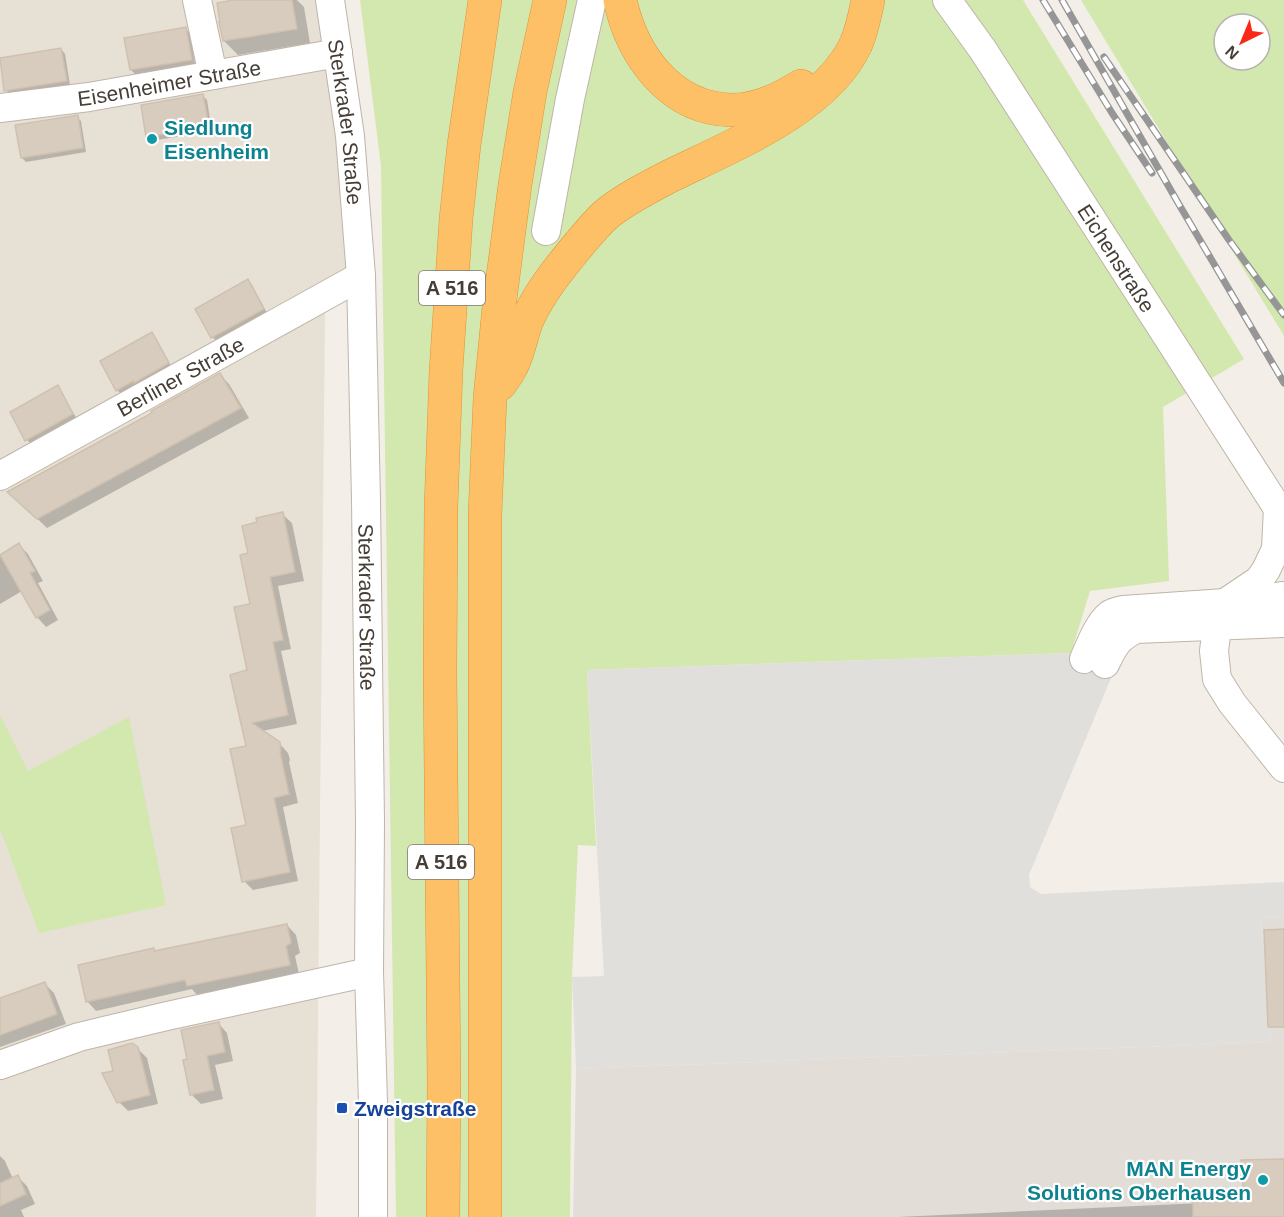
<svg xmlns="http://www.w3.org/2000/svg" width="1284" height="1217" font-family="Arial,sans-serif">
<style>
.residential{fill:#e7e0d5}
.industrial{fill:#e3ddd8}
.green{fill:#d2e8af;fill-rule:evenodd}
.parking{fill:#e1dfdc}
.shadow{fill:#0003}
.building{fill:#d8ccbf;stroke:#d0c1af;stroke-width:1.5}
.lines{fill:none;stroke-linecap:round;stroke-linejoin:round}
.minor-casing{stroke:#bfb5a9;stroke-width:30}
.highway-casing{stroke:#dd9336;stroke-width:34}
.minor{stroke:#fff;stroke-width:28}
.highway{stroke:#fec067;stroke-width:33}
.rail-casing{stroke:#969696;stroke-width:7}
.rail{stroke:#fff;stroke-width:4.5;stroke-dasharray:14;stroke-linecap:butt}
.culture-dot{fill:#0f9aa8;stroke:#fff;stroke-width:2}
.transit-dot{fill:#1a4fb4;stroke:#fff;stroke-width:2}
.labels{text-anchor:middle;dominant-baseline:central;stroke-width:4.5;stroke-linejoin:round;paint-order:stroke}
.shield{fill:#fff;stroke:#7e7872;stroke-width:1.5}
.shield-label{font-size:20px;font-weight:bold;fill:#463e36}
.street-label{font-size:21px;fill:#463e36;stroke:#fff}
.culture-label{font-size:21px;font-weight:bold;fill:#0d838f;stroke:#fff;text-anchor:start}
.transit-label{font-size:21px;font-weight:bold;fill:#164399;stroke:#fff;text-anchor:start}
</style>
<rect width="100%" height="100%" fill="#f3eee7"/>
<!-- residential -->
<g class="residential">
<path d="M0,0H339L361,276L0,476Z"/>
<path d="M325,309L316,1217H0V486Z"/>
</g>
<!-- industrial -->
<path class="industrial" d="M1284,917V1217H573L576,1069L1271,1042L1261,918Z"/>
<!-- green -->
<g class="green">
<path d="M360,0H1023L1244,359L1163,407L1169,581L1090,591L1071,653L587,670L596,846L578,845L572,977L570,1217H396L381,166Z"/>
<path d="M1081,0H1284V336ZM1224,24H1260V60H1224Z"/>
<path d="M0,715L28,771L129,717L166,905L39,933L0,829Z"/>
</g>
<!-- parking -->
<path class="parking" d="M1071,653L1084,659L1116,666L1029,875L1030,887L1041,894L1284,882V917L1261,918L1271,1042L576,1069L572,977L604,976L587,670Z"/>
<!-- shadow -->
<g class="shadow">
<path d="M243,0H297L304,7L310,43L238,55L224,41Z"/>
<path d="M185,29L190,33L195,64L135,74L131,70Z"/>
<path d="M61,49L65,54L70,85L10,94L6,90Z"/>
<path d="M203,96L207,100L212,131L151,141L147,137Z"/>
<path d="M77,117L81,121L86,152L26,162L22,158Z"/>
<path d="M248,281L252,285L267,313L217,341L212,337Z"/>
<path d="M152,334L156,338L172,368L121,394L117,390Z"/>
<path d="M220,375L229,384L249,418L47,528L19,501L154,413Z"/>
<path d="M57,387L61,392L77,419L31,444L27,440Z"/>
<path d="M282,514L292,523L304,581L278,586L291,649L281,651L297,724L262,731L279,743L288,753L290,760L289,762L298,803L283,807L298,881L253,890L244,881L248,826L249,671L251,605L249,554Z"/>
<path d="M19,545L28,554L43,581L38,583L58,620L46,627L37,617L22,591L0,604V556Z"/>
<path d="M287,925L296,935L300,953L295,956L299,974L197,995L192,989L96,1011L87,1001L153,950L156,952Z"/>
<path d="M45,984L54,993L66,1024L0,1047V1000Z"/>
<path d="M218,1023L227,1033L233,1061L215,1065L223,1099L201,1104L192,1095L185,1061L189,1060Z"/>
<path d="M137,1048L147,1058L158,1104L128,1111L119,1102L115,1072Z"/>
<path d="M0,1156L5,1161L13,1179L18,1177L27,1186L35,1204L21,1210L24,1217H0Z"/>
<path d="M1284,1161V1217H897L1246,1201Z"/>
</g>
<!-- building -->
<g class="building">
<path d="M233,0H292L297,29L223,41L219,22H220L217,3Z"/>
<path d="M186,27L192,60L130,70L124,38Z"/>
<path d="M61,48L67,81L4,91L0,58Z"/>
<path d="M203,94L209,127L146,137L141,105Z"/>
<path d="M78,115L83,148L21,158L15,125Z"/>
<path d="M248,279L264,309L211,338L195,309Z"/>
<path d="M152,332L169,363L134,383L133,381L116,391L100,361Z"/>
<path d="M220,373L241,408L37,519L7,492L152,413L151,411Z"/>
<path d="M58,385L73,414L25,441L10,412Z"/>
<path d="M283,512L295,572L270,577L283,640L273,642L288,715L252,723L280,742L281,750L280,752L289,794L274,798L290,872L242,882L231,828L246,825L230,749L246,746L230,675L247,670L234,607L250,604L240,555L248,553L242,526L257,522L256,518Z"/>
<path d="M19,543L35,571L30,573L50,610L36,618L0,555Z"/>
<path d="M287,924L291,943L286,946L290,965L187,986L185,980L86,1002L78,965L154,948V951Z"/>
<path d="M1284,929V1027H1268L1264,930Z"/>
<path d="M45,982L57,1014L0,1035V998Z"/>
<path d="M219,1022L225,1052L207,1056L214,1090L190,1095L183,1060L187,1059L181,1030Z"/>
<path d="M132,1043L138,1047L150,1095L117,1103L102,1073L113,1071L108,1050Z"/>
<path d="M1284,1159V1217H1193V1202L1244,1199L1241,1160Z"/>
<path d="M18,1175L26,1194L0,1206V1183Z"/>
</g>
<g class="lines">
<defs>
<g id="minor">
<path d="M197,0L213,75"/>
<path id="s1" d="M330,0L350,136L361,276L366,500L370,822L369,972L373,1102V1217"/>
<path id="s2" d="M947,0L983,50L1284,518"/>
<path id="s3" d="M0,108L89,97L338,53"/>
<path d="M546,231L570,99L592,0"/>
<path id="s4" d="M0,476L361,276"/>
<path d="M1278,508L1276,549L1266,570L1259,580L1225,603L1217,627L1214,651L1217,679L1232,703L1284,768"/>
<path d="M1084,659C1090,646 1098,624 1109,615C1113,612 1118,611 1123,610L1225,603L1284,596"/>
<path d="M1105,664C1114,646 1117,638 1136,629L1284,623"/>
<path d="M0,1065L79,1037L167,1016L369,972"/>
</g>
<g id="highway">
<path d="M620,0C632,55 670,109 732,110C756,110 782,98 801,86"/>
<path d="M500,384C503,379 507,375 510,369C519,354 521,334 528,318C541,290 561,266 580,243C589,233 597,222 608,213C627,198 649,187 670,176C731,146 826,109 856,44C862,30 865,15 868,0"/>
<path d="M443,1217L444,1082L440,672L441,507L446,371L456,219L464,145L485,0"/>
<path d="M485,1217V514L490,398L499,307L515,185L530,92L550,0"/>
</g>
</defs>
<!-- minor casing -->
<use href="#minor" class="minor-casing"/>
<!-- highway casing -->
<use href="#highway" class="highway-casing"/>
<!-- minor -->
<use href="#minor" class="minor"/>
<!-- highway -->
<use href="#highway" class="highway"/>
<defs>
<g id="rail">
<path d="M1043,0L1112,113L1152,173"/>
<path d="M1062,0L1177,201L1284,383"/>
<path d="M1104,57L1229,240L1284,315"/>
</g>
</defs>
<!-- rail casing -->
<use href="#rail" class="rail-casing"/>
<!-- rail -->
<use href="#rail" class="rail"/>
</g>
<!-- markers -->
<g class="culture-dot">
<circle cx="152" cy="139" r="6"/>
<circle cx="1263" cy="1180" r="6"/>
</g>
<rect class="transit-dot" x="336" y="1102" width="12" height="12" rx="3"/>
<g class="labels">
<!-- shield labels -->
<g class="shield">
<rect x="419" y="271" width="66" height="34" rx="4.5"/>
<rect x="408" y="845" width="66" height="34" rx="4.5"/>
</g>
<g class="shield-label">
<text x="452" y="288">A 516</text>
<text x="441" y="862">A 516</text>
</g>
<!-- street labels -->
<g class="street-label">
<text stroke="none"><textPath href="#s3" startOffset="171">Eisenheimer Straße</textPath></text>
<text stroke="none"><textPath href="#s1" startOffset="123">Sterkrader Straße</textPath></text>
<text stroke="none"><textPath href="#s2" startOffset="309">Eichenstraße</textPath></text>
<text stroke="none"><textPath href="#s4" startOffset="206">Berliner Straße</textPath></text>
<text stroke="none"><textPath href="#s1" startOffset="609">Sterkrader Straße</textPath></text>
</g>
<!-- culture labels -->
<g class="culture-label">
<text x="164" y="127">Siedlung<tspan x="164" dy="24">Eisenheim</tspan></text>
<text x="1251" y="1168" text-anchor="end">MAN Energy<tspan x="1251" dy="24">Solutions Oberhausen</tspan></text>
</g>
<!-- transit labels -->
<g class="transit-label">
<text x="354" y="1108">Zweigstraße</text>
</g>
</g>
<!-- north arrow -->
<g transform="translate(1242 42) rotate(223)"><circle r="28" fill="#ffffff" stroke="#b5b2af" stroke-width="1.5"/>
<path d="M0-4.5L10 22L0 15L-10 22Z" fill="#fa2817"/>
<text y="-9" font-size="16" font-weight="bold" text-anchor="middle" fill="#463e36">N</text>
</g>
</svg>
